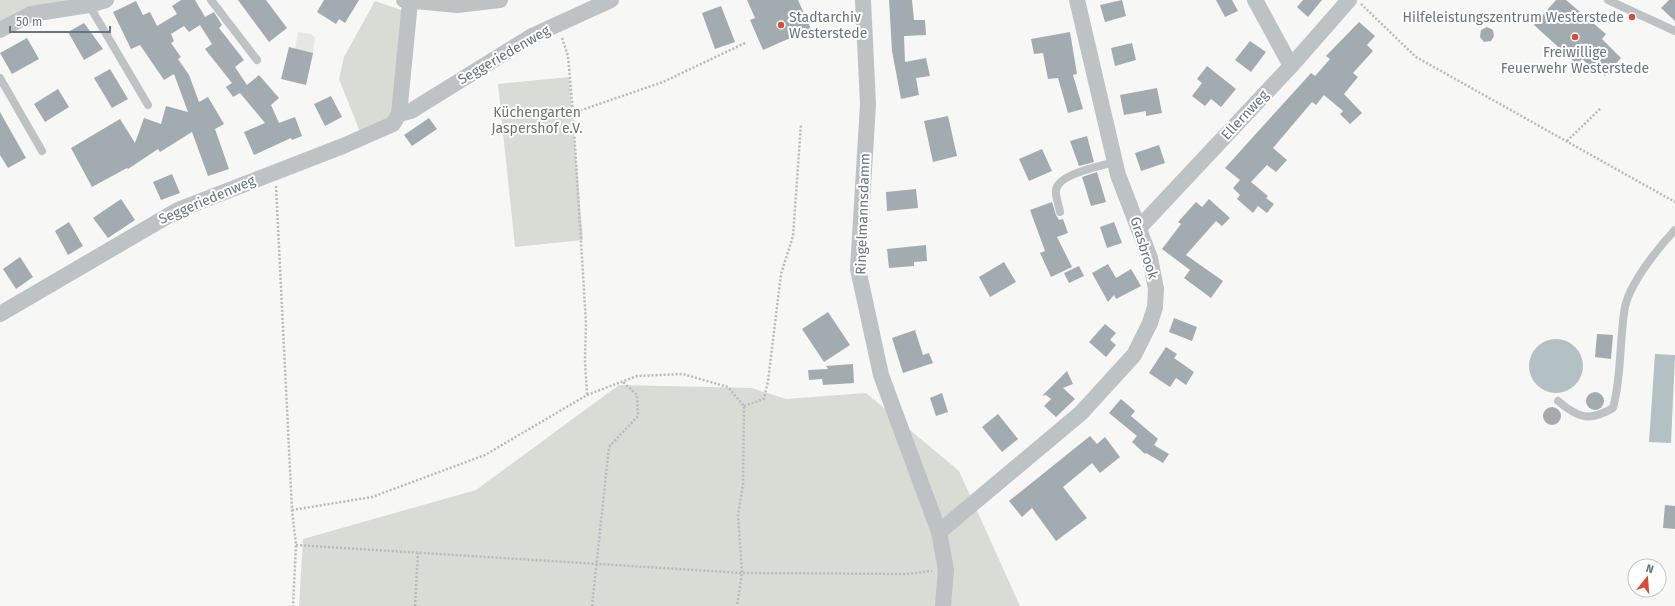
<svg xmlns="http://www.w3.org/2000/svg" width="1675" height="606" font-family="'Fira Sans',sans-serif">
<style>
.built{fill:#e5e7e5}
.green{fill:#d8dcd5}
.water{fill:#b4c1c4}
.building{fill:#a2acb0}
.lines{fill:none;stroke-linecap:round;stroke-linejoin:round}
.path{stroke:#b7bbbd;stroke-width:2.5;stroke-dasharray:2 2;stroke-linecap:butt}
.lane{stroke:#bdc2c4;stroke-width:8}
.street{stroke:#bdc2c4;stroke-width:16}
.poi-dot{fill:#d24d3b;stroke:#fff;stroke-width:1.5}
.labels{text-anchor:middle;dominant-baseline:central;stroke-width:4;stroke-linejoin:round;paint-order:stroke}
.poi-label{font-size:14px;fill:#66767d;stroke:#fff;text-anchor:start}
.street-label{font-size:14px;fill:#66767d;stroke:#fff}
.park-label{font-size:14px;fill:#697664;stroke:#fff}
</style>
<rect width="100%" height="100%" fill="#f7f7f5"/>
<!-- built -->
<path class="built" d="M298,32L311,34L315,38L313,53L295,49Z"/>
<!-- green -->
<g class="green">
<path d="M0,0H76L0,25Z"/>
<path d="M375,1L401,10L409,16L397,113L362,137L339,79L344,57Z"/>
<path d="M569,77L583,240L515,247L498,84Z"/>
<path d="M619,385L752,388L786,399L866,393L959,471L1020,606H299L303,539L476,490Z"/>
</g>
<!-- water -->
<g class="water">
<circle cx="1556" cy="366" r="27"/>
<path d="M1655,354L1675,355L1671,443L1649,442Z"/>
</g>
<!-- building -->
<g class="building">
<path d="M181,0H195L205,17L214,12L222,25L219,28L244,60L235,67L247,85L259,75L279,98L271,105L279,123L295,117L302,136L292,140L291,138L254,155L244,132L265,123L240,93L233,97L226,87L232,83L205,49L212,44L200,25L189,32L184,26L171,34L174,41L171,43L181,57L178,59L189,75L199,102L208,97L224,124L215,129L229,169L208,176L192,132L160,152L158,149L128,169L127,168L92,187L71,148L120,119L135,143L144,118L161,124L166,106L188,112L174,74L164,80L140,45L131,49L113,12L136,1L143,15L150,12L157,26L177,14L172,6Z"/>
<path d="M238,0H266L287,28L269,42Z"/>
<path d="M324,0H359L345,23L339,19L336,24L317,12Z"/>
<path d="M747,0H798L811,29L763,50L750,20L755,18Z"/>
<path d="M889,0H912L914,20H925L926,35L904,36L905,62L926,58L930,76L916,78L919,95L901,99L892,51Z"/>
<path d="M1122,0L1126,16L1105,22L1100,5Z"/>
<path d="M1216,0H1232L1238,11L1225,17Z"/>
<path d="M1303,0H1322L1308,17L1297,7Z"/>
<path d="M1556,0H1566L1606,34L1602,39L1621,58L1605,76L1599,70L1597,72L1582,59L1577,64L1534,25Z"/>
<path d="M1669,0H1675V21L1661,8Z"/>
<path d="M721,6L735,42L715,49L702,13Z"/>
<path d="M1359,22L1375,36L1367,45L1373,51L1353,73L1358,77L1344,94L1362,113L1350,124L1340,114L1343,111L1324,95L1316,105L1312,102L1273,148L1287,160L1276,172L1267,165L1251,182L1268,196L1266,198L1274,204L1267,213L1258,206L1253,213L1237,199L1240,195L1233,188L1240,180L1225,168L1311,73L1315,76L1330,59L1326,56Z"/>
<path d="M84,23L103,49L84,60L68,32Z"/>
<path d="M1487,27L1493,30L1494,36L1491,41L1484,42L1480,37L1481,30Z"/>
<path d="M1070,32L1077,74L1073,75L1083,109L1068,113L1058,78L1048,79L1043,53L1034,54L1031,39Z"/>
<path d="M27,38L39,59L12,74L0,53Z"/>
<path d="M1250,41L1266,52L1251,72L1235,60Z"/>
<path d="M1132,43L1136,60L1115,66L1111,48Z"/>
<path d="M289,47L313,53L306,85L281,79Z"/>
<path d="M1207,66L1236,89L1221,107L1211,99L1205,106L1192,96L1202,83L1197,79Z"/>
<path d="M110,69L128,99L112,108L94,78Z"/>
<path d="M1157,88L1162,113L1146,116V111L1124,115L1120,95Z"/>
<path d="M58,89L69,107L45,122L34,104Z"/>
<path d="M331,96L342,117L325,126L314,104Z"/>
<path d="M0,112L26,158L8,168L0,155Z"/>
<path d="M948,116L957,156L933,162L924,121Z"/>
<path d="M429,118L437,129L412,146L404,135Z"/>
<path d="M1087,136L1094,162L1079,166L1070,141Z"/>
<path d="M1159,145L1165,163L1141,171L1135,153Z"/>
<path d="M1042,149L1052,171L1029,181L1019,159Z"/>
<path d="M1097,172L1106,202L1091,206L1082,177Z"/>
<path d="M172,174L180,193L161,200L153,182Z"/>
<path d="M916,189L918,208L887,211L886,192Z"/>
<path d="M121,199L135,220L108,238L93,218Z"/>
<path d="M1209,199L1230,218L1222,226L1216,221L1186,255L1223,281L1211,298L1184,278L1190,270L1162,249L1181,224L1178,222L1196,202L1202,207Z"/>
<path d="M1052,202L1056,215L1059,220L1063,219L1068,233L1057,237L1072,267L1051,277L1040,253L1045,251L1030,210Z"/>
<path d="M69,222L83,246L68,255L55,231Z"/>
<path d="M1114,222L1122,243L1107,248L1100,227Z"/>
<path d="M926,245L927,261L914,262V266L889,268L887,249Z"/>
<path d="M20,257L33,277L16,289L3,269Z"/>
<path d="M1004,262L1016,282L990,297L979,277Z"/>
<path d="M1108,264L1116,278L1131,269L1141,286L1116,299L1114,295L1108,302L1092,273Z"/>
<path d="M1079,266L1084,276L1069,283L1064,273Z"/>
<path d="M828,312L850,345L824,362L802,329Z"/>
<path d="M1174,318L1197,327L1192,341L1169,332Z"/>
<path d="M1105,324L1116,333L1110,340L1116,345L1106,357L1089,342Z"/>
<path d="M915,330L923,355L929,353L933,363L903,373L892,338Z"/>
<path d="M1597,334L1613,335L1611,359L1595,357Z"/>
<path d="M1166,347L1177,354L1174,358L1194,372L1186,385L1176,378L1170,387L1149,373Z"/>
<path d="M853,364L854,383L823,385L822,379L809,380L808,370L828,369L826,366Z"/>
<path d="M1067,371L1073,384L1063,388L1075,399L1056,417L1044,406L1051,399L1046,395L1042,396Z"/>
<circle cx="1595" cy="401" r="9"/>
<path d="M942,393L948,412L936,416L930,398Z"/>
<path d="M1121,399L1135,411L1131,416L1158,439L1154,445L1169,454L1163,463L1146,453L1145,454L1132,442L1137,436L1109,413Z"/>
<circle cx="1552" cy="416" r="9"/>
<path d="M998,414L1018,439L1002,452L982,427Z"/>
<path d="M1090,436L1097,444L1105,437L1120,457L1100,473L1092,463L1063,487L1087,518L1056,541L1032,508L1022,517L1009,501Z"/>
<path d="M1665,505L1675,506V529L1663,528Z"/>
</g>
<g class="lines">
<!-- path -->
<g class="path">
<path d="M1361,4L1416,57L1675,202"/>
<path d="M562,38L568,56L573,113L586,323L585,360L587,395"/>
<path d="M573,113L663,82L745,43"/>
<path d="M1567,141L1600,109"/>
<path d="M276,186L292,510L296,545L293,606"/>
<path d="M744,406L764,399L768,381L781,274L793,236L801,124"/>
<path d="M292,510L372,497L485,455L587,395L637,376L683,374L728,387L744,406L743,484L738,515L742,573L737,606"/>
<path d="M296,545L742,573L907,574L932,571"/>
<path d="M415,606L418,553"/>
<path d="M592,606L609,447L638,416L637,395L623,382"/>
</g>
<!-- lane -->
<g class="lane">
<path d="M211,0L257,60"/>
<path d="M1608,0L1675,31"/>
<path d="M89,5L148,105"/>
<path d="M0,78L42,151"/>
<path d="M1060,212C1059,205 1055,197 1056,190C1058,174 1101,166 1114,162"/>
<path d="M1558,401C1578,418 1589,422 1613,408C1622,376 1619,341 1625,307C1630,283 1658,248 1675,230"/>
</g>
<!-- street -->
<g class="street">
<path d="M404,0L457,5L500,0"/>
<path d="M863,0L868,104L858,269L881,375L939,532L946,570L943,606"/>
<path d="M1255,0L1291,66"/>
<path d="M0,30L31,14L89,5L106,0"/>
<path d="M399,114L411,111L532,36L611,0"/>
<path d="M1139,228L1291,66L1349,0"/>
<path d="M0,314L178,210L343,146L393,124L399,114L410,2"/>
<path d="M939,532L1081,413L1134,355L1150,323L1155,307L1156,289L1150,258L1118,175L1077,0"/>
</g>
</g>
<!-- markers -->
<g class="poi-dot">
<circle cx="1632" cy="17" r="4"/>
<circle cx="781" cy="25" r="4"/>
<circle cx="1575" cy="37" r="4"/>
</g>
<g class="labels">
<!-- poi labels -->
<g class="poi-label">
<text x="789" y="17">Stadtarchiv<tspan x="789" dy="16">Westerstede</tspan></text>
<text x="1624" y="17" text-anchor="end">Hilfeleistungszentrum Westerstede</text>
<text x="1575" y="52" text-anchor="middle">Freiwillige<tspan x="1575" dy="16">Feuerwehr Westerstede</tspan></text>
</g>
<!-- street labels -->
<g class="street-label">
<text transform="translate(504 55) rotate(-30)">Seggeriedenweg</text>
<text transform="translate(1245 115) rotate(-47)">Ellernweg</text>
<text transform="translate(207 200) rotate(-23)">Seggeriedenweg</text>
<text transform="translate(863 214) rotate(-88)">Ringelmannsdamm</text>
<text transform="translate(1144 248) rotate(73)">Grasbrook</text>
</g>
<!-- park labels -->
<g class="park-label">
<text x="537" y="112">Küchengarten<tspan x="537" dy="16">Jaspershof e.V.</tspan></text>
</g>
</g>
<!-- north arrow -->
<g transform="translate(1647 578) rotate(17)"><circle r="19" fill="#ffffff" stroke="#c2c8cb"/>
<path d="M0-3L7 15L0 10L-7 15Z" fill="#d24d3b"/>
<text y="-6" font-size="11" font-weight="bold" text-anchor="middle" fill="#66767d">N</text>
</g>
<!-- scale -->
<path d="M10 26v6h100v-6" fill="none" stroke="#66767d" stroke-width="2"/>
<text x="16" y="26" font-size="12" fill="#66767d" stroke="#ffffff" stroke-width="3" paint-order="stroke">50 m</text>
</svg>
